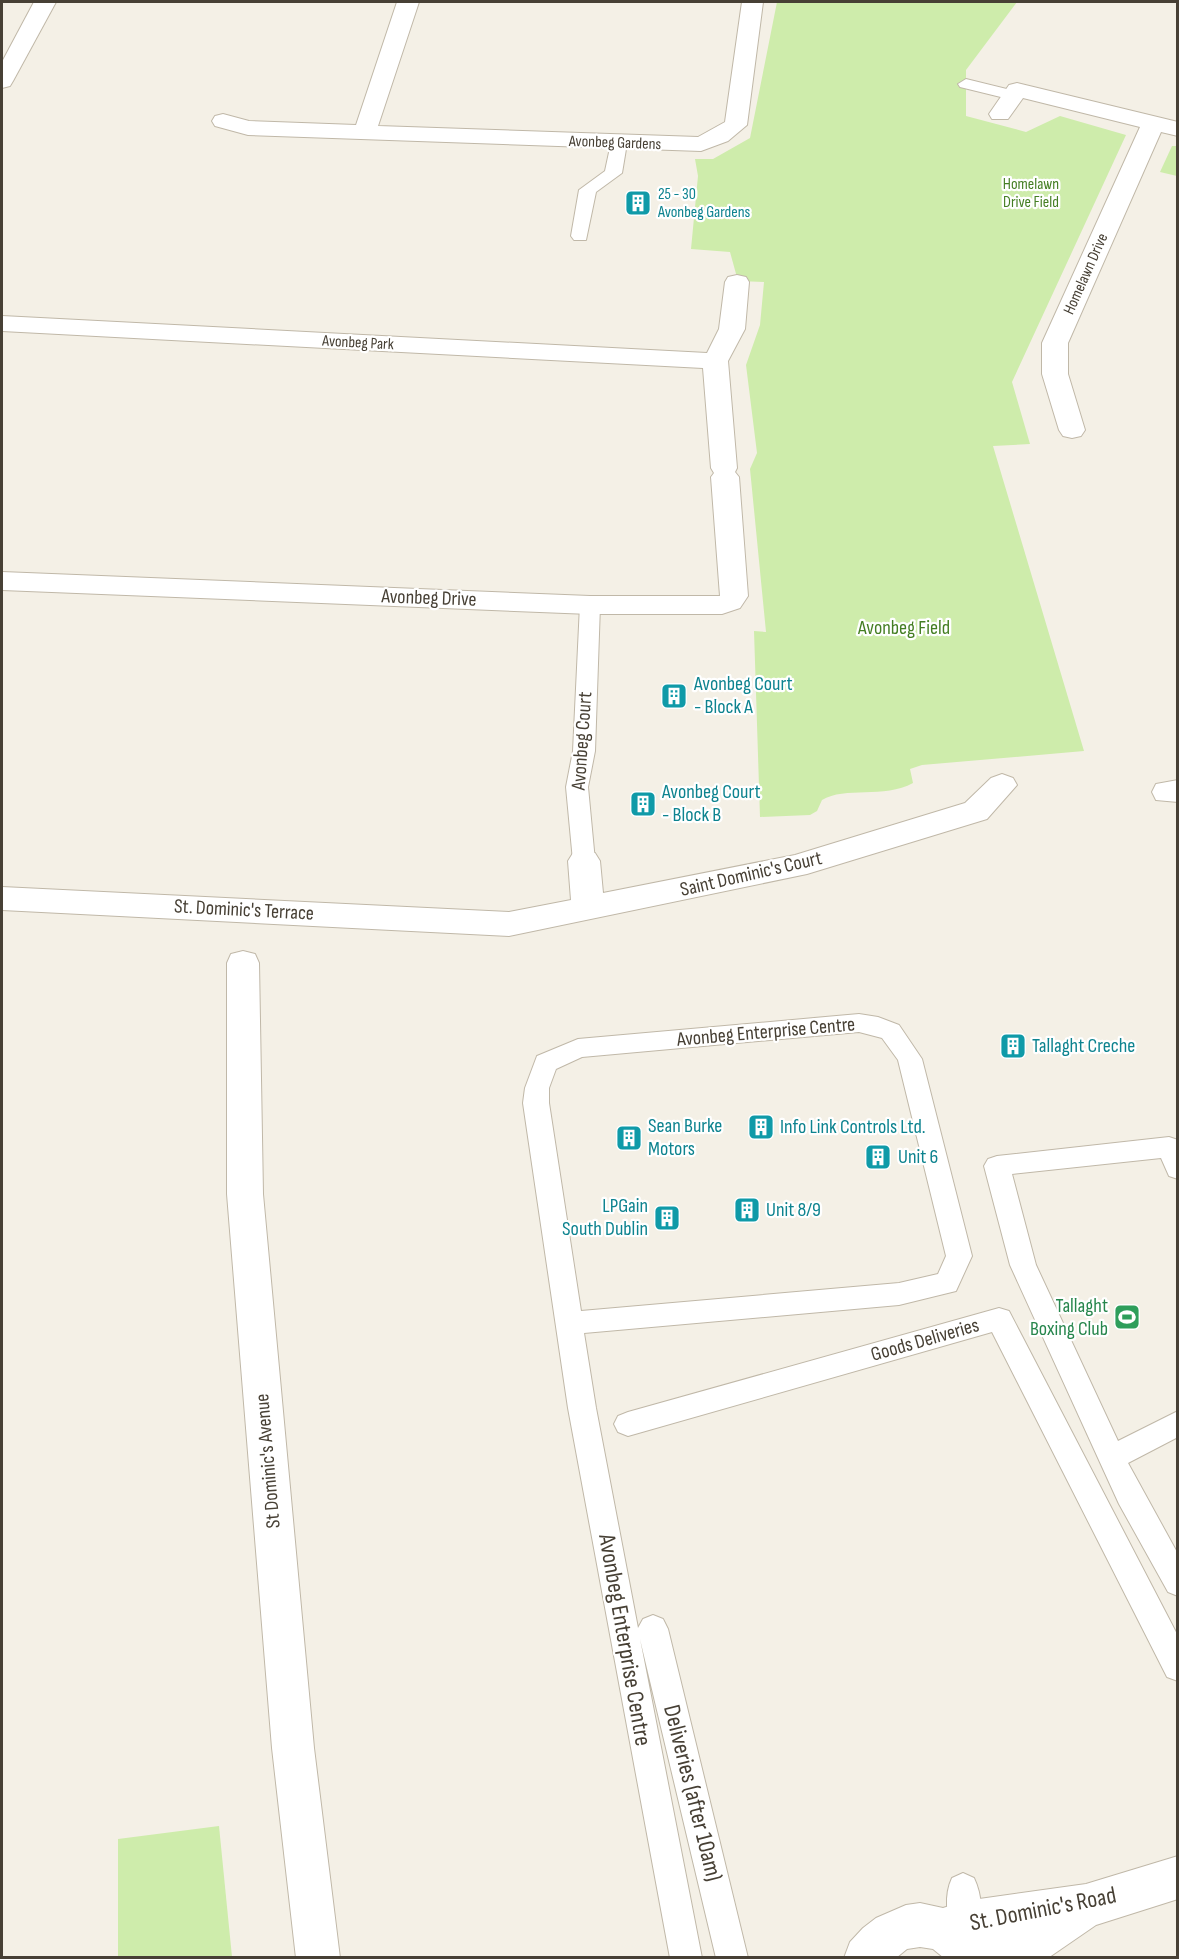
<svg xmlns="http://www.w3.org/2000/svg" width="1179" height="1959" font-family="'Sofia Sans Condensed',sans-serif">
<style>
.green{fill:#ceecab}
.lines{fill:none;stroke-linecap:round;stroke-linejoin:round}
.service-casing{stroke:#c0b8a8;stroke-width:2}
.minor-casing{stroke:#c0b8a8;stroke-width:2}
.service{fill:#fff;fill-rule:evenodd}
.minor{fill:#fff;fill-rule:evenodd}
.labels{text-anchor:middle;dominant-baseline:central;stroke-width:4.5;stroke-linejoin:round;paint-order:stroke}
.far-street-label{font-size:16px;fill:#474035;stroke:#fff}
.far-park-label{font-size:16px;fill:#447e23;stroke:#fff}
.far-culture-label{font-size:16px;fill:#0d838f;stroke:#fff;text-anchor:start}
.street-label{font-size:20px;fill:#474035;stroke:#fff}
.park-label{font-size:20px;fill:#447e23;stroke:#fff}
.culture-label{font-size:20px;fill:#0d838f;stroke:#fff;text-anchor:start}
.leisure-label{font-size:20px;fill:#27864d;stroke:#fff;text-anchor:end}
.near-street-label{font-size:24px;fill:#474035;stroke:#fff}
</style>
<rect width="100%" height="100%" fill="#f4f0e6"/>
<!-- green -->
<g class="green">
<path d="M777,2H1017L966,70V116L1026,132L1060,116L1126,135L1012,382L1030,444L993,446L1084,751L922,765L910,769L913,783C884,799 845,786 822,800L817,811L810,815L760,817L754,631L766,632L750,469L757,453L746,365L760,325L764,282L738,281L730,252L691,249L698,176L695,159H713L750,138Z"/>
<path d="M1172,146H1177V176L1160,172Z"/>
<path d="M219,1826L232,1957H118V1839Z"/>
</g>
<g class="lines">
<defs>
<g id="service">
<path d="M966,79L1019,92L1021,95L1013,100L960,87L958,84Z"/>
<path d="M619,138L627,143L622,173L596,192L586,240H574L571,236L579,190L605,171L611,143Z"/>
<path d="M590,598L597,600L600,605L595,751L588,787L595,861L592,867L584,869L576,867L573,861L566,787L573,751L580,605L583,600Z"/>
<path d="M859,1014L878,1017L899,1025L922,1059L972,1256L956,1291L899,1305L584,1333L596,1408L638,1628L643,1619L653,1615L663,1619L668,1629L748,1958H716L640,1639L702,1958H670L568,1408L523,1103L525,1088L537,1056L578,1039ZM859,1032L882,1038L898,1060L946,1256L938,1274L899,1283L581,1311L549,1103V1088L556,1069L582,1057Z"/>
<path d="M1169,1137L1178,1140V1179L1169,1176L1161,1158L1012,1174L1036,1265L1118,1441L1178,1411V1437L1128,1463L1178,1554V1596L1168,1592L1119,1504L1010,1265L984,1166L988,1159L997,1156Z"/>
<path d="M999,1308L1009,1311L1178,1636V1681L1167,1677L992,1332L628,1436L618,1432L614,1424L618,1416L628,1412Z"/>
<path d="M963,1873L974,1878C982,1895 984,1917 976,1934L965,1939L954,1934C946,1917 944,1895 952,1878Z"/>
</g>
<g id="minor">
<path d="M34,2H56L13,81L10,86L2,88V62Z"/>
<path d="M397,2H419L378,126L698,137L725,122L742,2H763L747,125L728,141L701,151L248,135L215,126L212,121L215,116L223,114L249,121L356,125Z"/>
<path d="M1017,83L1178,122V136L1161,132L1068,343V374L1085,430L1081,436L1072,438L1063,436L1059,430L1042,374V343L1140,127L1023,98L1008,119H992L989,114L1009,85Z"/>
<path d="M737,275L746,277L749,282L745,329L728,361L737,468L735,472L739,477L748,596L740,608L722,614H590L2,590V572L590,596H720L711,477L714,473L711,468L703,368L2,331V316L707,353L719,329L725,282L728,277Z"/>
<path d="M1002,774L1013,778L1017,785L987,819L807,874L509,936L2,910V887L509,912L571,900L568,861L573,853L584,850L595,853L600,861L603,893L795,855L965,803L991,778Z"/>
<path d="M1178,780V802L1156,800L1152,792L1156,784Z"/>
<path d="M243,951L255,954L259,963L263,1194L314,1748L340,1958H296L272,1748L227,1194V963L231,954Z"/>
<path d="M1178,1856V1899L1096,1925L1048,1958H944L933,1949L920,1947L907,1949L896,1958H844L850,1942L863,1928L876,1918L906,1905L920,1903L943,1908L965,1901L1086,1884Z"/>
</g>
</defs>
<!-- service casing -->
<use href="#service" class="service-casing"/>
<!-- minor casing -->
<use href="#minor" class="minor-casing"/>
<!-- service -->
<use href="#service" class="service"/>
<!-- minor -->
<use href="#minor" class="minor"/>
</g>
<!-- icons -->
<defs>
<symbol id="building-square" viewBox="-11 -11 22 22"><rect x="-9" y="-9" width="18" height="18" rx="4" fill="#0f9aa8" stroke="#fff"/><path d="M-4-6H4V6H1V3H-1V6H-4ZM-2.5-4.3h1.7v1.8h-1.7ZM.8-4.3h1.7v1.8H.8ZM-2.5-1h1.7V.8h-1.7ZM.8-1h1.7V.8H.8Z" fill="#fff"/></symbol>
<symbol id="stadium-square" viewBox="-11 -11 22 22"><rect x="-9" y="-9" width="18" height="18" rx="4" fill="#2e9e5b" stroke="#fff"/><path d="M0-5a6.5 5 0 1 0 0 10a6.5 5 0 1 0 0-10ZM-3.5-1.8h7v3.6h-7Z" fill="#fff"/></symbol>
</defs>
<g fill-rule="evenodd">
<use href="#building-square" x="623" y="188" width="30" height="30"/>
<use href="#building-square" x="659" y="681" width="30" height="30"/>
<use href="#building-square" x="628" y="789" width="30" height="30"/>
<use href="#building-square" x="998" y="1031" width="30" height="30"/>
<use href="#building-square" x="746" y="1112" width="30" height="30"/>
<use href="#building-square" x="614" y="1123" width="30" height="30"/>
<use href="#building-square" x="863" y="1142" width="30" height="30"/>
<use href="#building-square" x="732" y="1195" width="30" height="30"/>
<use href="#building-square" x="652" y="1203" width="30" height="30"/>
<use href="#stadium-square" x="1112" y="1302" width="30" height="30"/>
</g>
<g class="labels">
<!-- far-street labels -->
<g class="far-street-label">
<text transform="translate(615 143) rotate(2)">Avonbeg Gardens</text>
<text transform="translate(1086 274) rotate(-66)">Homelawn Drive</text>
<text transform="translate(358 343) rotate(3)">Avonbeg Park</text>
</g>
<!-- far-park labels -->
<g class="far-park-label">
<text x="1031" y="184">Homelawn<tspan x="1031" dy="18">Drive Field</tspan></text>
</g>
<!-- far-culture labels -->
<g class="far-culture-label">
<text x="658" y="194">25 - 30<tspan x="658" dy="18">Avonbeg Gardens</tspan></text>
</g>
<!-- street labels -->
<g class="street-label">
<text transform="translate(429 598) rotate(2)">Avonbeg Drive</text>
<text transform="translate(582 741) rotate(-86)">Avonbeg Court</text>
<text transform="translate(751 874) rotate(-13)">Saint Dominic's Court</text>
<text transform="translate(244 910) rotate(3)">St. Dominic's Terrace</text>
<text transform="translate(766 1032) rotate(-5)">Avonbeg Enterprise Centre</text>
<text transform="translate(925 1340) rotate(-16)">Goods Deliveries</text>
<text transform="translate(268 1461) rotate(-95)">St Dominic's Avenue</text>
</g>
<!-- park labels -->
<g class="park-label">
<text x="904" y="628">Avonbeg Field</text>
</g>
<!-- culture labels -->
<g class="culture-label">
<text x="694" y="684">Avonbeg Court<tspan x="694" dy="23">- Block A</tspan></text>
<text x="662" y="792">Avonbeg Court<tspan x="662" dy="23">- Block B</tspan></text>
<text x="1032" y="1046">Tallaght Creche</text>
<text x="648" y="1126">Sean Burke<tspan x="648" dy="23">Motors</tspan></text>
<text x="780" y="1127">Info Link Controls Ltd.</text>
<text x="898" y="1157">Unit 6</text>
<text x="648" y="1206" text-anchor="end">LPGain<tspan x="648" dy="23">South Dublin</tspan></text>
<text x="766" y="1210">Unit 8/9</text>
</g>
<!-- leisure labels -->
<g class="leisure-label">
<text x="1108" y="1306">Tallaght<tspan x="1108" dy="23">Boxing Club</tspan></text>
</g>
<!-- near-street labels -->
<g class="near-street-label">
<text transform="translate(625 1640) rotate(80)">Avonbeg Enterprise Centre</text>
<text transform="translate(693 1793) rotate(76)">Deliveries (after 10am)</text>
<text transform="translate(1043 1909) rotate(-11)">St. Dominic's Road</text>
</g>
</g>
<!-- border -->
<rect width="1179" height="1959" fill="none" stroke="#474035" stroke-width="6"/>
</svg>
